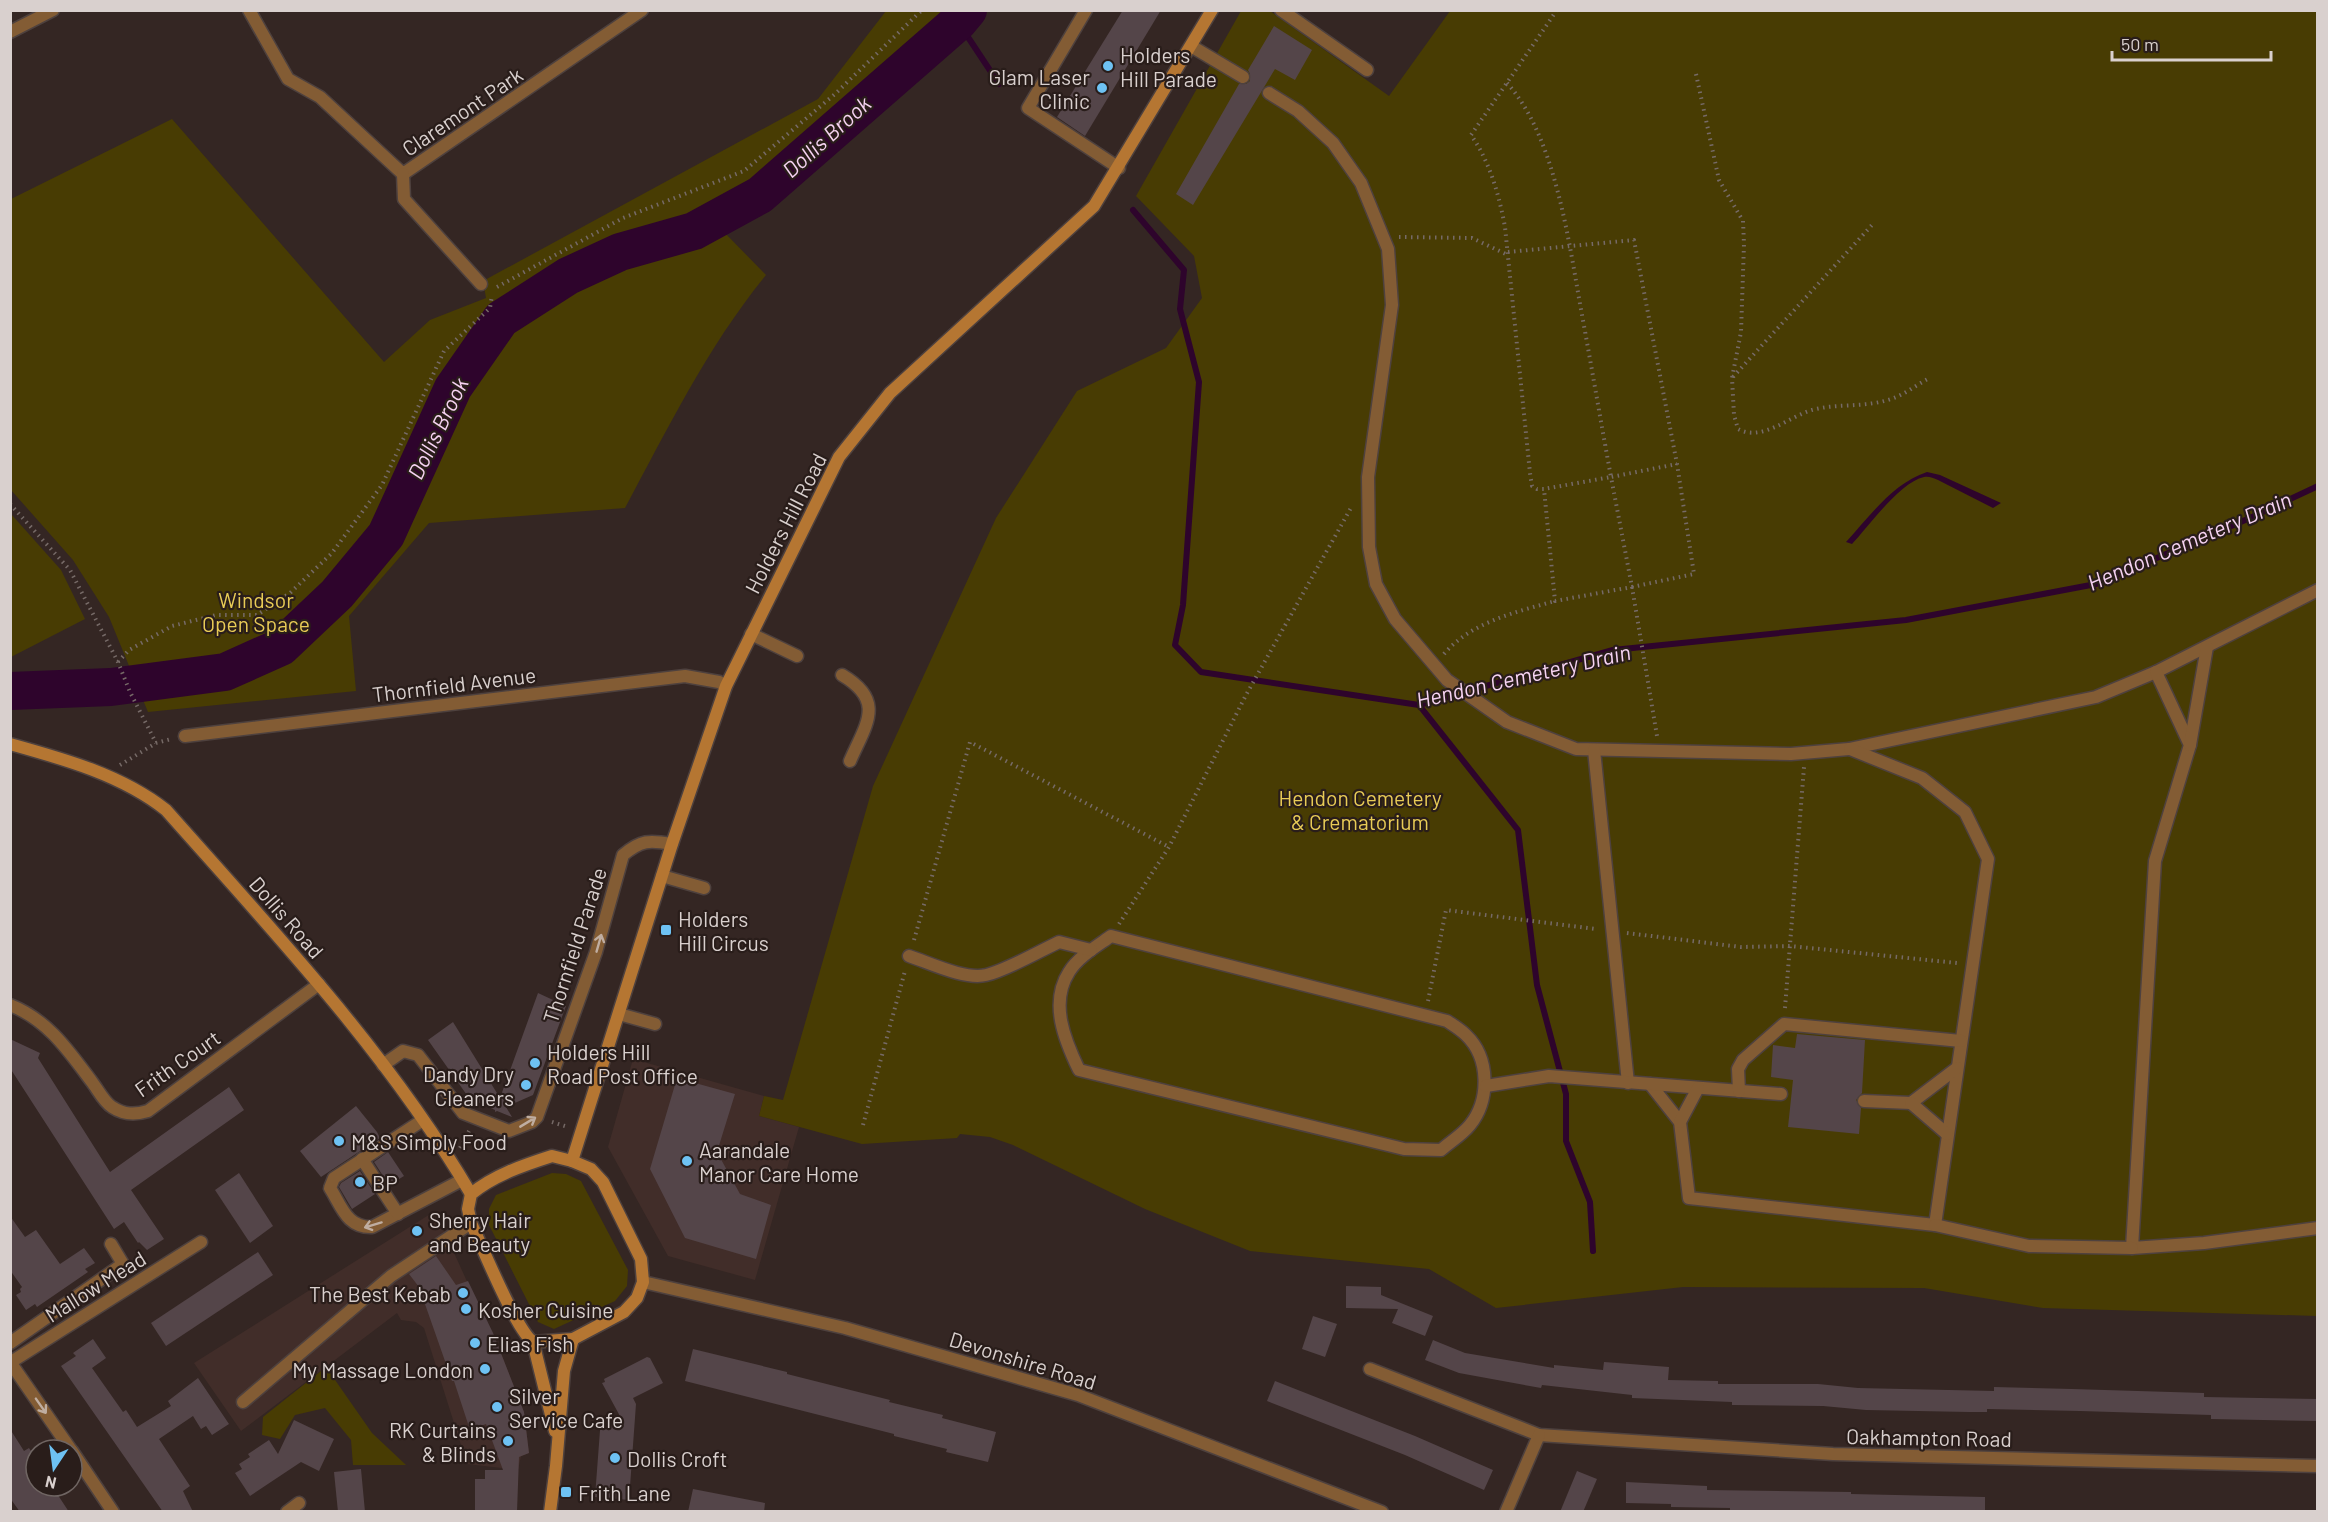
<svg xmlns="http://www.w3.org/2000/svg" width="2328" height="1522" font-family="Barlow,sans-serif">
<style>
.built{fill:#412d29}
.green{fill:#483c03}
.water{fill:#2e042c}
.lines{fill:none;stroke-linecap:round;stroke-linejoin:round}
.stream{stroke:#2e042c;stroke-width:6}
.river{stroke:#2e042c;stroke-width:38}
.building{fill:#544549}
.service-casing{stroke:#4e413e;stroke-width:15}
.minor-casing{stroke:#4e413e;stroke-width:15}
.tertiary-casing{stroke:#4e413e;stroke-width:15}
.secondary-casing{stroke:#4e413e;stroke-width:15}
.path{stroke:#766a67;stroke-width:4;stroke-dasharray:1.5 4.5;stroke-linecap:butt}
.service{stroke:#835c34;stroke-width:12}
.minor{stroke:#835c34;stroke-width:12}
.tertiary{stroke:#835c34;stroke-width:12}
.secondary{stroke:#b57632;stroke-width:12}
.oneway{stroke:#bfada0}
.poi-dot{fill:#6ec2f3;stroke:#291d1a;stroke-width:2}
.labels{text-anchor:middle;dominant-baseline:central;stroke-width:4.5;stroke-linejoin:round;paint-order:stroke}
.poi-label{font-size:21px;fill:#d9d0ce;stroke:#291d1a;text-anchor:start}
.street-label{font-size:21px;fill:#d9d0ce;stroke:#291d1a}
.park-label{font-size:21px;fill:#e8cb56;stroke:#291d1a}
.water-label{font-size:22px;font-style:italic;fill:#f6d3f2;stroke:#291d1a}
</style>
<rect width="100%" height="100%" fill="#342623"/>
<!-- built -->
<g class="built">
<path d="M633,1059L764,1096L759,1116L799,1127L755,1280L668,1256L608,1147Z"/>
<path d="M435,1211L475,1299L493,1333L524,1412L529,1453L521,1456L518,1470L467,1464L424,1328L416,1322L401,1320L397,1313L241,1431L194,1363Z"/>
</g>
<!-- green -->
<g class="green">
<path d="M886,11H982L941,57L777,196L721,229L766,275C708,346 668,428 625,508L429,523L349,616L356,691L148,712L109,617L73,560L11,490V199L172,119L384,362L430,320L486,298L483,281L818,99Z"/>
<path d="M1241,11H1270L1389,96L1450,11H2317V1316L2043,1308L1924,1288L1683,1287L1496,1308L1429,1269L1250,1251L1145,1209L1013,1145L990,1137L960,1134L957,1138L862,1144L759,1116L764,1096L783,1100L873,786L996,518L1077,391L1166,348L1202,298L1194,256L1136,196Z"/>
<path d="M11,514L61,570L85,619L11,657Z"/>
<path d="M552,1173L566,1174L581,1181L628,1270L627,1286L615,1301L554,1329L538,1322L489,1225V1209L496,1195Z"/>
<path d="M326,1367L372,1433L406,1465H353L351,1440L325,1408L295,1415L280,1439L262,1435L263,1417Z"/>
</g>
<!-- water -->
<path class="water" d="M1927,472L1940,475L2001,503L1993,508L1938,480C1933,478 1929,476 1924,477C1900,482 1869,526 1852,544L1846,542C1870,516 1893,483 1927,472Z"/>
<g class="lines">
<!-- stream -->
<g class="stream">
<path d="M958,22L999,84"/>
<path d="M1133,210L1184,270L1180,309L1199,382L1183,605L1175,645L1201,672L1419,705L1613,650L1906,620L2096,584L2250,518L2318,486"/>
<path d="M1419,705L1518,830L1537,985L1566,1094V1141L1590,1202L1593,1251"/>
</g>
<!-- river -->
<path class="river" d="M10,691L111,687L225,672L281,647L337,594L386,535L453,388L501,319L568,276L620,252L694,231L760,195L958,22L968,10"/>
</g>
<!-- building -->
<g class="building">
<path d="M1123,10H1161L1085,136L1057,117Z"/>
<path d="M1274,26L1312,50L1295,80L1275,69L1193,205L1176,194L1239,84H1246L1250,81V74L1248,70Z"/>
<path d="M538,993L566,1006L533,1095L506,1107L512,1117L497,1111L495,1112V1110L469,1098L428,1040L453,1022L500,1098Z"/>
<path d="M1797,1034L1865,1040L1862,1093L1856,1100L1861,1108L1859,1134L1788,1127L1793,1080L1771,1077L1773,1045L1795,1048Z"/>
<path d="M10,1039L40,1053L38,1058L110,1172L229,1087L244,1110L131,1190L164,1239L147,1250L139,1242L138,1243L124,1222L114,1229L10,1068Z"/>
<path d="M677,1078L735,1094L717,1152L740,1194L771,1205L756,1259L685,1238L650,1169Z"/>
<path d="M356,1106L377,1132L380,1138L321,1177L300,1151Z"/>
<path d="M388,1152L404,1176L389,1185L374,1162Z"/>
<path d="M360,1171L375,1194L352,1209L339,1187L341,1183Z"/>
<path d="M239,1173L273,1226L250,1243L215,1190Z"/>
<path d="M10,1216L25,1237L36,1230L60,1264L84,1248L95,1263L85,1269L88,1272L37,1307L35,1304L26,1310L16,1295L21,1292L20,1289L22,1287L10,1270Z"/>
<path d="M258,1252L273,1275L166,1346L151,1323Z"/>
<path d="M436,1256L456,1285L468,1281L493,1333L524,1412L529,1453L519,1457L517,1512H475V1479H485V1470H503L486,1424L470,1430L454,1381H452L419,1287L409,1274Z"/>
<path d="M1346,1286L1381,1287V1295L1433,1316L1425,1336L1392,1323L1398,1309L1346,1308Z"/>
<path d="M1313,1316L1337,1324L1325,1357L1302,1349Z"/>
<path d="M93,1339L106,1358L92,1368L123,1412L126,1410L137,1427L171,1406L168,1401L198,1378L229,1424L212,1435L206,1426L201,1429L193,1416L159,1439L190,1486L183,1491L193,1512H163L61,1366L76,1356L73,1353Z"/>
<path d="M1433,1340L1465,1353L1554,1368V1365L1603,1370L1604,1362L1669,1367L1668,1380L1718,1381V1384H1818L1858,1388L1994,1391V1387L2072,1389L2204,1393V1397L2318,1399V1421L2211,1419V1415L2080,1411L1987,1409V1412H1969L1866,1410L1823,1406L1732,1405V1402L1632,1398V1395L1542,1385L1541,1388L1459,1373L1425,1360Z"/>
<path d="M693,1349L787,1372V1374L890,1400L889,1402L943,1415L942,1418L996,1432L988,1462L946,1452L947,1449L894,1436V1434L685,1381Z"/>
<path d="M647,1357L650,1358L663,1383L633,1398L636,1404L629,1500L595,1497L601,1417L621,1418L602,1383L605,1382L604,1379Z"/>
<path d="M1275,1381L1415,1436L1493,1470L1484,1490L1405,1455L1267,1401Z"/>
<path d="M294,1420L334,1439L319,1471L301,1462L250,1496L235,1473L242,1469L239,1464L250,1457L248,1454L269,1440L278,1454Z"/>
<path d="M10,1429L24,1451L29,1448L36,1459V1486H52L69,1512H20L10,1498Z"/>
<path d="M361,1469L365,1512H338L334,1472Z"/>
<path d="M1577,1471L1597,1479L1583,1512H1560Z"/>
<path d="M1626,1482L1707,1486V1490L1851,1492V1494L1985,1497V1512H1730V1508L1671,1507V1504L1626,1503Z"/>
<path d="M693,1489L765,1503L764,1512H688Z"/>
</g>
<g class="lines">
<defs>
<g id="service">
<path d="M1281,10L1367,70"/>
<path d="M1191,46L1243,77"/>
<path d="M1269,93L1298,111L1333,143L1361,183L1388,249L1392,305L1368,477L1369,547L1376,584L1395,619L1447,680L1507,722L1576,749L1791,754L1849,749L2096,697L2156,672L2318,590"/>
<path d="M751,634L797,656"/>
<path d="M2156,672L2190,745L2155,861L2132,1248L2204,1243L2318,1228"/>
<path d="M842,675C886,701 866,724 850,761"/>
<path d="M2190,745L2207,647"/>
<path d="M1594,750L1628,1083"/>
<path d="M662,876L704,888"/>
<path d="M1111,936L1447,1021C1453,1025 1460,1029 1466,1035C1490,1058 1490,1100 1470,1125C1462,1135 1450,1142 1441,1150L1404,1149L1079,1070C1065,1041 1049,1003 1069,972C1078,957 1097,946 1111,936Z"/>
<path d="M909,956C930,963 965,980 986,975C1005,971 1040,951 1059,942L1091,950"/>
<path d="M619,1014L655,1024"/>
<path d="M383,1065L403,1051L418,1055L463,1113L509,1131L532,1122L537,1117L596,952L623,855C641,840 649,840 672,844"/>
<path d="M1650,1084L1680,1122L1689,1198L1935,1225L1988,859L1965,812L1922,778L1850,749"/>
<path d="M1486,1086L1549,1076L1781,1094"/>
<path d="M1739,1091L1738,1069L1743,1060L1784,1024L1961,1041"/>
<path d="M1864,1101L1911,1103L1957,1068"/>
<path d="M1911,1103L1947,1134"/>
<path d="M423,1120L334,1178L330,1188C342,1207 347,1228 372,1227L462,1180"/>
<path d="M1680,1122L1698,1088"/>
<path d="M362,1159L398,1214"/>
<path d="M1935,1225L2029,1246L2132,1248"/>
<path d="M10,1343L123,1264L111,1244"/>
<path d="M243,1402L391,1276L471,1223"/>
</g>
<g id="minor">
<path d="M249,10L288,79L320,97L403,174L642,10"/>
<path d="M1086,10L1028,108L1119,168"/>
<path d="M10,32L53,10"/>
<path d="M403,174L404,199L481,284"/>
<path d="M185,736L685,676L719,682L726,686"/>
<path d="M10,1005C48,1020 68,1050 92,1082C98,1090 104,1102 112,1107C124,1115 135,1115 148,1111L319,984"/>
<path d="M10,1362L71,1450"/>
<path d="M11,1362L201,1242"/>
<path d="M1370,1369L1539,1435L1833,1454L2318,1466"/>
<path d="M72,1451L113,1512"/>
<path d="M287,1512L299,1503"/>
<path d="M1506,1512L1539,1435"/>
</g>
<path id="tertiary" d="M643,1282L845,1328L1078,1395L1382,1512"/>
<g id="secondary">
<path d="M10,744C64,759 122,775 166,810C274,932 388,1053 471,1194"/>
<path d="M552,1156L572,1161L591,1169L603,1182L641,1259L643,1282L637,1298L624,1312L573,1339L533,1342C516,1330 482,1246 471,1223L468,1209L471,1194C494,1175 524,1165 552,1156Z"/>
<path d="M572,1161L672,844L726,686L839,457L890,393L1094,206L1212,10"/>
<path d="M533,1342L555,1431"/>
<path d="M550,1512L556,1466L564,1371L573,1339"/>
</g>
</defs>
<!-- service casing -->
<use href="#service" class="service-casing"/>
<!-- minor casing -->
<use href="#minor" class="minor-casing"/>
<!-- tertiary casing -->
<use href="#tertiary" class="tertiary-casing"/>
<!-- secondary casing -->
<use href="#secondary" class="secondary-casing"/>
<!-- path -->
<g class="path">
<path d="M1557,10L1471,135C1490,162 1499,195 1505,227L1530,473L1532,486L1537,489H1544L1555,601L1632,587L1657,736"/>
<path d="M1696,74L1719,180L1743,221L1744,244L1741,332L1732,378L1734,415L1738,429C1762,442 1788,417 1812,410C1837,403 1865,408 1891,399C1904,395 1916,385 1928,379"/>
<path d="M1507,83C1556,137 1569,244 1582,315C1592,369 1601,423 1611,477L1544,489"/>
<path d="M1399,237L1472,238L1508,255"/>
<path d="M1508,252L1634,240L1677,464L1694,574L1632,587L1611,477L1677,464"/>
<path d="M497,287L623,218L744,171L835,94L922,10"/>
<path d="M1733,377L1872,225"/>
<path d="M10,504L70,570L118,662L130,692L156,743"/>
<path d="M1444,654C1471,622 1516,612 1555,601"/>
<path d="M118,662L129,650L172,626L216,615H257L290,593L332,553L382,485L444,351L490,308L492,295"/>
<path d="M120,765L156,743L171,739"/>
<path d="M1119,924L1169,847L1246,695L1352,506"/>
<path d="M1627,933L1741,947L1790,946L1957,963"/>
<path d="M914,940L970,742L1169,847"/>
<path d="M1428,1001L1446,910L1596,929"/>
<path d="M1785,1008L1804,767"/>
<path d="M552,1122L568,1127"/>
<path d="M863,1125L905,971"/>
<path d="M460,1148L469,1131"/>
</g>
<!-- service -->
<use href="#service" class="service"/>
<!-- minor -->
<use href="#minor" class="minor"/>
<!-- tertiary -->
<use href="#tertiary" class="tertiary"/>
<!-- secondary -->
<use href="#secondary" class="secondary"/>
</g>
<!-- one-way arrows -->
<defs><path id="oneway-shaft" d="M-6 0H5M1.5-3L5.5 0L1.5 3" fill="none" stroke-width="1.6" stroke-linecap="round" stroke-linejoin="round" transform="scale(1.5)"/></defs>
<g class="oneway">
<use href="#oneway-shaft" transform="translate(599 943) rotate(-74)"/>
<use href="#oneway-shaft" transform="translate(528 1122) rotate(-31)"/>
<use href="#oneway-shaft" transform="translate(373 1225) rotate(163)"/>
<use href="#oneway-shaft" transform="translate(41 1406) rotate(55)"/>
</g>
<!-- markers -->
<g class="poi-dot">
<circle cx="1108" cy="66" r="6"/>
<circle cx="1102" cy="88" r="6"/>
<rect x="660" y="924" width="12" height="12" rx="3"/>
<circle cx="535" cy="1063" r="6"/>
<circle cx="526" cy="1085" r="6"/>
<circle cx="339" cy="1141" r="6"/>
<circle cx="687" cy="1161" r="6"/>
<circle cx="360" cy="1182" r="6"/>
<circle cx="417" cy="1231" r="6"/>
<circle cx="463" cy="1293" r="6"/>
<circle cx="466" cy="1309" r="6"/>
<circle cx="475" cy="1343" r="6"/>
<circle cx="485" cy="1369" r="6"/>
<circle cx="497" cy="1407" r="6"/>
<circle cx="508" cy="1441" r="6"/>
<circle cx="615" cy="1458" r="6"/>
<rect x="560" y="1486" width="12" height="12" rx="3"/>
</g>
<g class="labels">
<!-- poi labels -->
<g class="poi-label">
<text x="1120" y="54">Holders<tspan x="1120" dy="24">Hill Parade</tspan></text>
<text x="1090" y="76" text-anchor="end">Glam Laser<tspan x="1090" dy="24">Clinic</tspan></text>
<text x="678" y="918">Holders<tspan x="678" dy="24">Hill Circus</tspan></text>
<text x="547" y="1051">Holders Hill<tspan x="547" dy="24">Road Post Office</tspan></text>
<text x="514" y="1073" text-anchor="end">Dandy Dry<tspan x="514" dy="24">Cleaners</tspan></text>
<text x="351" y="1141">M&amp;S Simply Food</text>
<text x="699" y="1149">Aarandale<tspan x="699" dy="24">Manor Care Home</tspan></text>
<text x="372" y="1182">BP</text>
<text x="429" y="1219">Sherry Hair<tspan x="429" dy="24">and Beauty</tspan></text>
<text x="451" y="1293" text-anchor="end">The Best Kebab</text>
<text x="478" y="1309">Kosher Cuisine</text>
<text x="487" y="1343">Elias Fish</text>
<text x="473" y="1369" text-anchor="end">My Massage London</text>
<text x="509" y="1395">Silver<tspan x="509" dy="24">Service Cafe</tspan></text>
<text x="496" y="1429" text-anchor="end">RK Curtains<tspan x="496" dy="24">&amp; Blinds</tspan></text>
<text x="627" y="1458">Dollis Croft</text>
<text x="578" y="1492">Frith Lane</text>
</g>
<!-- street labels -->
<g class="street-label">
<text transform="translate(462 111) rotate(-34)">Claremont Park</text>
<text transform="translate(785 523) rotate(-63)">Holders Hill Road</text>
<text transform="translate(454 684) rotate(-7)">Thornfield Avenue</text>
<text transform="translate(287 917) rotate(49)">Dollis Road</text>
<text transform="translate(574 945) rotate(-72)">Thornfield Parade</text>
<text transform="translate(177 1063) rotate(-35)">Frith Court</text>
<text transform="translate(95 1286) rotate(-32)">Mallow Mead</text>
<text transform="translate(1023 1360) rotate(17)">Devonshire Road</text>
<text transform="translate(1929 1437) rotate(1)">Oakhampton Road</text>
</g>
<!-- park labels -->
<g class="park-label">
<text x="256" y="599">Windsor<tspan x="256" dy="24">Open Space</tspan></text>
<text x="1360" y="797">Hendon Cemetery<tspan x="1360" dy="24">&amp; Crematorium</tspan></text>
</g>
<!-- water labels -->
<g class="water-label">
<text transform="translate(826 136) rotate(-42)">Dollis Brook</text>
<text transform="translate(437 428) rotate(-64)">Dollis Brook</text>
<text transform="translate(2189 540) rotate(-23)">Hendon Cemetery Drain</text>
<text transform="translate(1523 675) rotate(-13)">Hendon Cemetery Drain</text>
</g>
</g>
<!-- border -->
<rect width="2328" height="1522" fill="none" stroke="#d9d0ce" stroke-width="24"/>
<!-- north arrow -->
<g transform="translate(54 1468) rotate(193)"><circle r="28" fill="#291d1a" stroke="#6f6562" stroke-width="1.5"/>
<path d="M0-4.5L10 22L0 15L-10 22Z" fill="#6ec2f3"/>
<text y="-9" font-size="16" font-weight="bold" text-anchor="middle" fill="#d9d0ce">N</text>
</g>
<!-- scale -->
<path d="M2112 51v9h159v-9" fill="none" stroke="#d9d0ce" stroke-width="3"/>
<text x="2121" y="51" font-size="18" fill="#d9d0ce" stroke="#291d1a" stroke-width="4.5" paint-order="stroke">50 m</text>
</svg>
